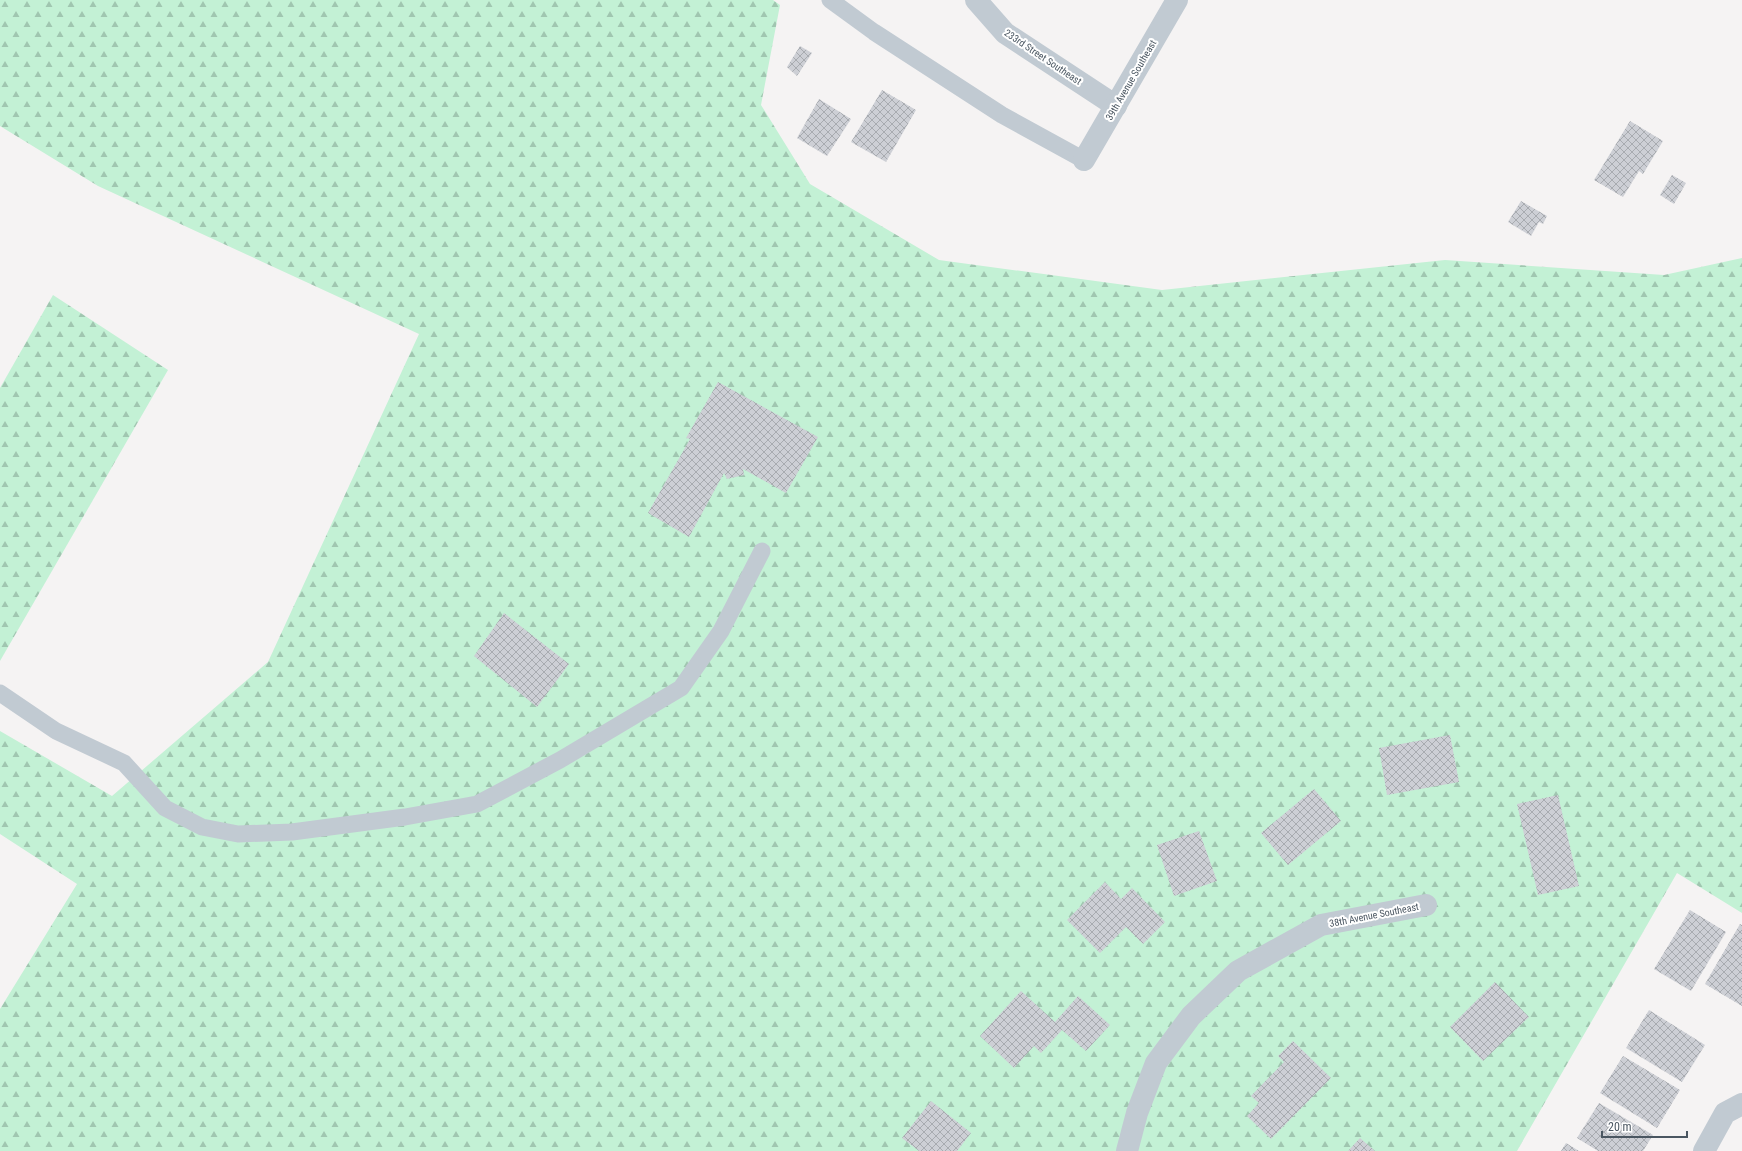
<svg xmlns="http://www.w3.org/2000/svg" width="1742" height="1151" font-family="'Roboto Condensed',sans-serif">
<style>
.forest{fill:url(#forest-firs)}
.building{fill:url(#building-cross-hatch)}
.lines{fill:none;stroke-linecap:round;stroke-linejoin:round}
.service{stroke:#c1cad2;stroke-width:17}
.minor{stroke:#c1cad2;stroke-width:22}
.labels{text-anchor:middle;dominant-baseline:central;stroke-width:4;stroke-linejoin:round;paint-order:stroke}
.street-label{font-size:10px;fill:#4a5661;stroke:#fff}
</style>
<defs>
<pattern id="forest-firs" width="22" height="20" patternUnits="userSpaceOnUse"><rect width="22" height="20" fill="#c3f1d5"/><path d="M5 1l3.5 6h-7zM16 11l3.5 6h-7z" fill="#a0c6b0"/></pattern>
<pattern id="building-cross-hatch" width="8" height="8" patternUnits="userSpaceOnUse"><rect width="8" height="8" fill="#cdcfd5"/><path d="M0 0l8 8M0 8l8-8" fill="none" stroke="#a8abb0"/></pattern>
</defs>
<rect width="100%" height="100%" fill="#f5f3f3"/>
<!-- forest -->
<g class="forest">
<path d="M0,0H773L780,5L761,105L810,184L939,260L1162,290L1445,260L1664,275L1742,258V913L1677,873L1517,1151H0V1009L77,884L0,834V731L112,796L268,662L419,334L98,186L0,126Z"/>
<path d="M53,295L168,370L0,661V388Z"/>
</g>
<!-- building -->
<g class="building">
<path d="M800,46L812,53L797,76L787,67Z"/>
<path d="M882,90L916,110L886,162L851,142Z"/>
<path d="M819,99L851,119L827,156L797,138Z"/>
<path d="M1630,121L1663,141L1643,174L1639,171L1623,197L1594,180Z"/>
<path d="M1672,175L1686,183L1674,204L1660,195Z"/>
<path d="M1521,201L1547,216L1543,224L1539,222L1531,236L1508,222Z"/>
<path d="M718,382L818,437L786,493L743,469L744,475L727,479L724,473L689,537L648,513L690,439L686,438Z"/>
<path d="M504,613L569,664L537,707L474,656Z"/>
<path d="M1450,735L1459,782L1387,795L1379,748Z"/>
<path d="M1314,789L1341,821L1288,865L1261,833Z"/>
<path d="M1558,795L1579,886L1538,895L1517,804Z"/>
<path d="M1199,831L1217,881L1174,896L1157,845Z"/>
<path d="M1105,882L1121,899L1132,888L1165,922L1143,944L1126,927L1100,953L1067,920Z"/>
<path d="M1690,910L1726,932L1691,991L1654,969Z"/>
<path d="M1740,924L1742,925V1006L1705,984Z"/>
<path d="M1495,982L1529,1017L1483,1061L1450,1027Z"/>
<path d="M1021,991L1055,1022L1078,996L1110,1025L1086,1051L1062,1030L1041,1053L1034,1046L1014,1068L980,1036Z"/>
<path d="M1649,1010L1705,1045L1682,1082L1626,1048Z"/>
<path d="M1293,1041L1331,1078L1271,1139L1247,1116L1259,1103L1251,1096L1284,1062L1278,1056Z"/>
<path d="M1623,1056L1680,1090L1657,1128L1600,1093Z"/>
<path d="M931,1101L971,1133L957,1151H919L902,1138Z"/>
<path d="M1599,1103L1653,1135L1643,1151H1598L1577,1138Z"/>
<path d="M1360,1138L1375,1151H1348Z"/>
<path d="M1566,1143L1579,1151H1561Z"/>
</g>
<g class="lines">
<!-- service -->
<g class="service">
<path d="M830,0L874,32L1002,115L1084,160"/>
<path d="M0,693L56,731L124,763L165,808L202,827L238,834L292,832L405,817L477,804L560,760L681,688L721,631L762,551"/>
</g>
<!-- minor -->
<g class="minor">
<path d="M976,0L1005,33L1116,106"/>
<path d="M1084,160L1177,0"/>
<path d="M1127,1151L1137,1113L1156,1063L1191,1016L1238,971L1321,925L1426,905"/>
<path d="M1704,1151L1725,1113L1742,1104"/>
</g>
</g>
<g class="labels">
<!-- street labels -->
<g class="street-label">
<text transform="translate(1043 57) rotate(34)">233rd Street Southeast</text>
<text transform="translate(1131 80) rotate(-60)">39th Avenue Southeast</text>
<text transform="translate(1374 915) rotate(-11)">38th Avenue Southeast</text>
</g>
</g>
<!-- scale -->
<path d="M1602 1131v6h85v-6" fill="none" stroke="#4a5661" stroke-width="2"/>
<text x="1608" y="1131" font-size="12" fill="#4a5661" stroke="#ffffff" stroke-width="3" paint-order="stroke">20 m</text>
</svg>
